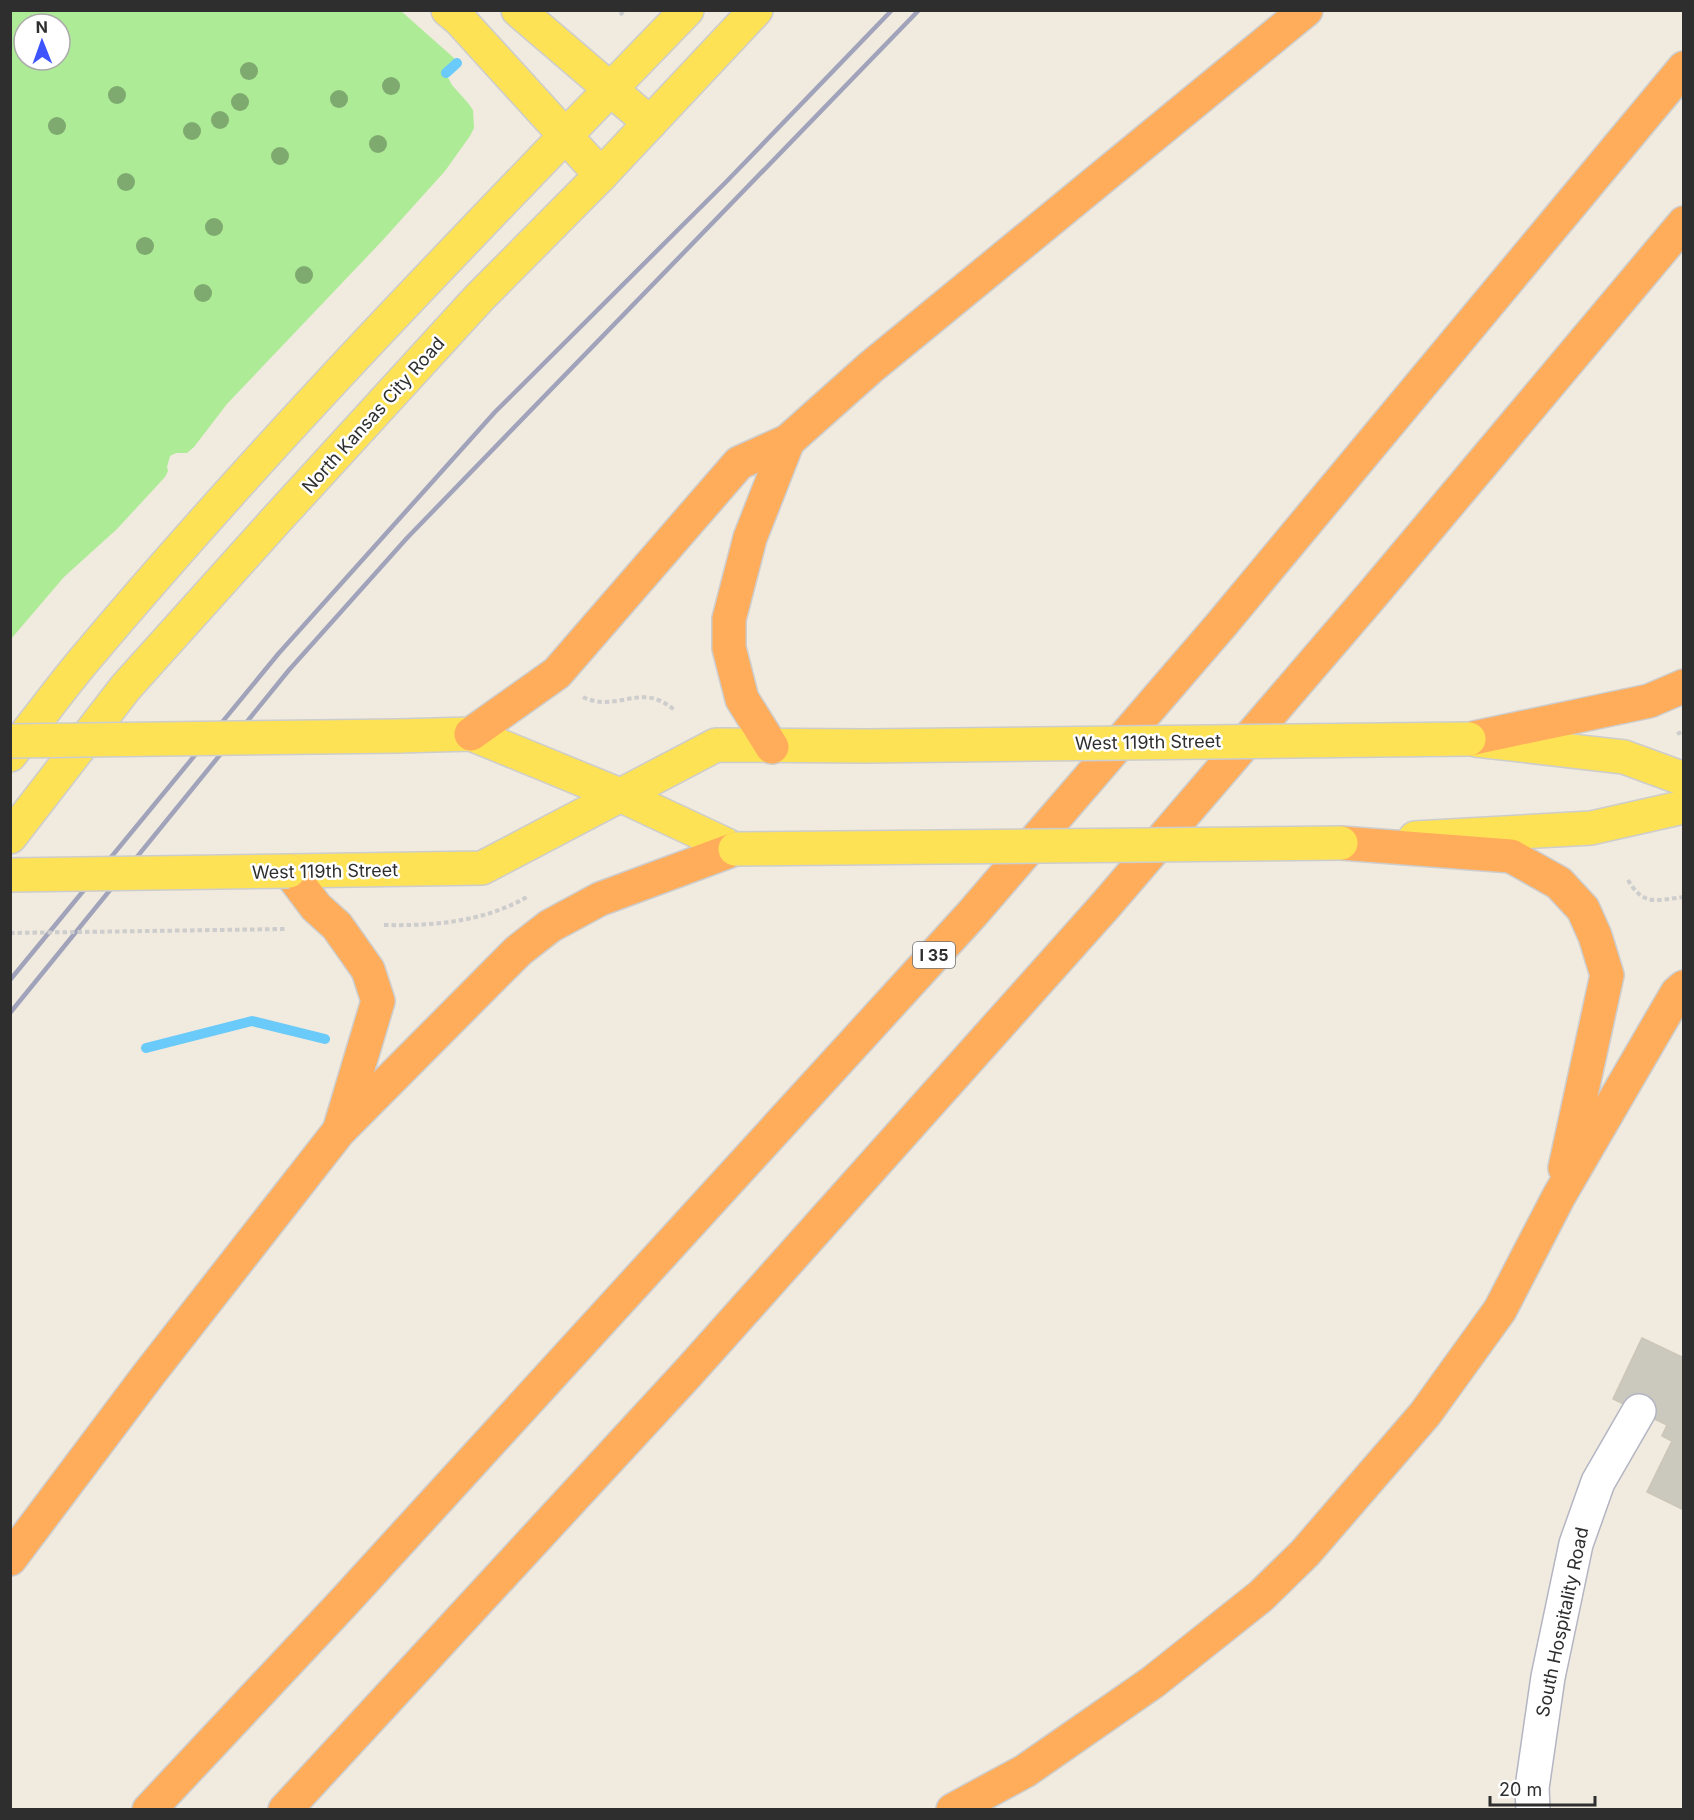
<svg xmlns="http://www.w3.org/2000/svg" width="1694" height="1820" font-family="Inter,sans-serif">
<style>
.green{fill:#aeeb97;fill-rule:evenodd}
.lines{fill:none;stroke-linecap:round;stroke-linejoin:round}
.stream{stroke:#6acafa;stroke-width:10}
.building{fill:#cbc8be;stroke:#ccc6b8;stroke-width:1.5}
.minor-casing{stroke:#b3b5c2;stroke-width:36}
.major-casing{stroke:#cdcdcd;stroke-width:36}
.highway-casing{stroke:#cdcdcd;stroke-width:36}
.path{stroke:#cdcdcd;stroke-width:4;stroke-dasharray:4.5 3;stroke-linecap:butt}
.minor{stroke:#fff;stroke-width:33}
.major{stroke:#fee256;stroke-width:33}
.highway{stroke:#ffad5b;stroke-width:33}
.rail{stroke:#a1a3ba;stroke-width:4.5}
.major-bridge-casing{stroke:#cdcdcd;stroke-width:36;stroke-linecap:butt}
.path-bridge{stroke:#cdcdcd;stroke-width:4;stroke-dasharray:4.5 3;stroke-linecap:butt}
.major-bridge{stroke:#fee256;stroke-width:33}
.tree{fill:#7ea96f}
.labels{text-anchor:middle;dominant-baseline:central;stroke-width:5;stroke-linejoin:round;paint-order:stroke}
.shield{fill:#fff;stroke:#6d6d6d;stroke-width:1.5}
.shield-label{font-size:16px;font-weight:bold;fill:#2e2e2e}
.street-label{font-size:18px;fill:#2e2e2e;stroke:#fff}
</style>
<rect width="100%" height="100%" fill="#f0eadf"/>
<!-- green -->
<path class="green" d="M11,10L401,11L454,58L455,63L445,72L452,85L468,103L473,110L474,128L470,136L445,171L382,241L227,404L194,447L187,453H176L170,456L167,467L168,471L165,477L117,529L64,577L11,639ZM24,24H60V60H24Z"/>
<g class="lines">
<!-- stream -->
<g class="stream">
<path d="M446,73L457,63"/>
<path d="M146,1048L252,1021L325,1039"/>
</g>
</g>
<!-- building -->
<path class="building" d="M1642,1338L1684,1358V1510L1647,1492L1672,1441L1662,1436L1667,1425L1613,1399Z"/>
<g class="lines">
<defs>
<path id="minor" d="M1533,1810L1532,1788L1548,1677L1576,1544L1598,1482L1639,1411"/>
<g id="major">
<path d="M448,10L459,19L601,175"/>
<path d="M518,10L650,123"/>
<path d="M399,736L471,734L620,795L735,849"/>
<path d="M1476,740L1624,757L1684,779"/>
<path d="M10,755C35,723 59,690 85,659C275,433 482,222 687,10"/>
<path d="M10,837L126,687L277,519L479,298L601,175L756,10"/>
<path d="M1415,838L1591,828L1684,807"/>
<path d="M289,871L482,868L716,745L866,746"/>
</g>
<g id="highway">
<path d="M471,734L557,673L739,463L788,441L871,367L1306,10"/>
<path d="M1469,739L1649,701L1684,686"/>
<path d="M772,747L742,699L729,648V619L750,538L788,441"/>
<path d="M1341,843L1511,856L1559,883L1583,909L1595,936L1607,975L1565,1168"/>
<path d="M289,871L316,907L337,926L368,970L378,1001L340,1128"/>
<path d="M10,1559L149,1374L339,1131L518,951L550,926L600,899L735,849"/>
<path d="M149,1810L344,1602L972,914L1221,625L1684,68"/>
<path d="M285,1810L688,1373L1105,906L1372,595L1684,223"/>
<path d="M953,1810L1025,1771L1153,1682L1261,1596L1305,1553L1425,1414L1500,1310L1559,1196L1677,993L1684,987"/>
</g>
</defs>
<!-- minor casing -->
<use href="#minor" class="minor-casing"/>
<!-- major casing -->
<use href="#major" class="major-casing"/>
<!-- highway casing -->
<use href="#highway" class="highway-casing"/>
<!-- path -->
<g class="path">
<path d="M620,15L625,10"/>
<path d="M583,697C612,711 634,690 658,700C664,702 669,706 675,710"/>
<path d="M1677,734L1684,731"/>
<path d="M1628,880C1644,907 1656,900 1684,897"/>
<path d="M384,925C434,926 483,922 527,897"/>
</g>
<!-- minor -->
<use href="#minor" class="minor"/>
<!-- major -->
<use href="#major" class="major"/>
<!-- highway -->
<use href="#highway" class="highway"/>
<!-- rail -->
<g class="rail">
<path d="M10,980L279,653L495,412L727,181L892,10"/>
<path d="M10,1013L289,670L407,538L919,10"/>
</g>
<defs>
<g id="major-bridge">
<path d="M10,741L399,736"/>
<path d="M866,746L1469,739"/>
<path d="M735,849L1341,843"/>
<path d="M10,875L289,871"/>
</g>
</defs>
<!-- major-bridge casing -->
<use href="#major-bridge" class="major-bridge-casing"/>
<!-- path-bridge -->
<path class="path-bridge" d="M10,933L285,929"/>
<!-- major-bridge -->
<use href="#major-bridge" class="major-bridge"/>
</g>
<!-- trees -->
<g class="tree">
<circle cx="249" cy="71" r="9"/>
<circle cx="391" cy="86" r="9"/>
<circle cx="117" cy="95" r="9"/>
<circle cx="339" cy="99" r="9"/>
<circle cx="240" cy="102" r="9"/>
<circle cx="220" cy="120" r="9"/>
<circle cx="57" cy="126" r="9"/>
<circle cx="192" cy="131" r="9"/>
<circle cx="378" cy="144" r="9"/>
<circle cx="280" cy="156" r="9"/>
<circle cx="126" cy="182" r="9"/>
<circle cx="214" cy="227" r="9"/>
<circle cx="145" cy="246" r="9"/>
<circle cx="304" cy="275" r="9"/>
<circle cx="203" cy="293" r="9"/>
</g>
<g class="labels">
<!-- shield labels -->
<rect class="shield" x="913" y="942" width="42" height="26" rx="4.5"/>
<g class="shield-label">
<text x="934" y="955">I 35</text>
</g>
<!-- street labels -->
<g class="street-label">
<text transform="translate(373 415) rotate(-48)">North Kansas City Road</text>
<text transform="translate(1148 742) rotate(-1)">West 119th Street</text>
<text transform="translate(325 871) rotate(-1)">West 119th Street</text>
<text transform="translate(1562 1622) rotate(-78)">South Hospitality Road</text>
</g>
</g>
<!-- border -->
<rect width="1694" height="1820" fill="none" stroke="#2e2e2e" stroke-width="24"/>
<!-- north arrow -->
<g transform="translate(42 42) rotate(359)"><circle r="28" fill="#ffffff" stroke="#ababab" stroke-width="1.5"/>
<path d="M0-4.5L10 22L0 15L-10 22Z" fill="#3d54ff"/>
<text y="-9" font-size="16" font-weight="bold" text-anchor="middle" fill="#2e2e2e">N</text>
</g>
<!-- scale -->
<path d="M1490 1796v9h105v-9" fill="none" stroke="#2e2e2e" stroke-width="3"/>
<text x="1499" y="1796" font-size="18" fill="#2e2e2e" stroke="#ffffff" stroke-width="4.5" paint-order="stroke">20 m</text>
</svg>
